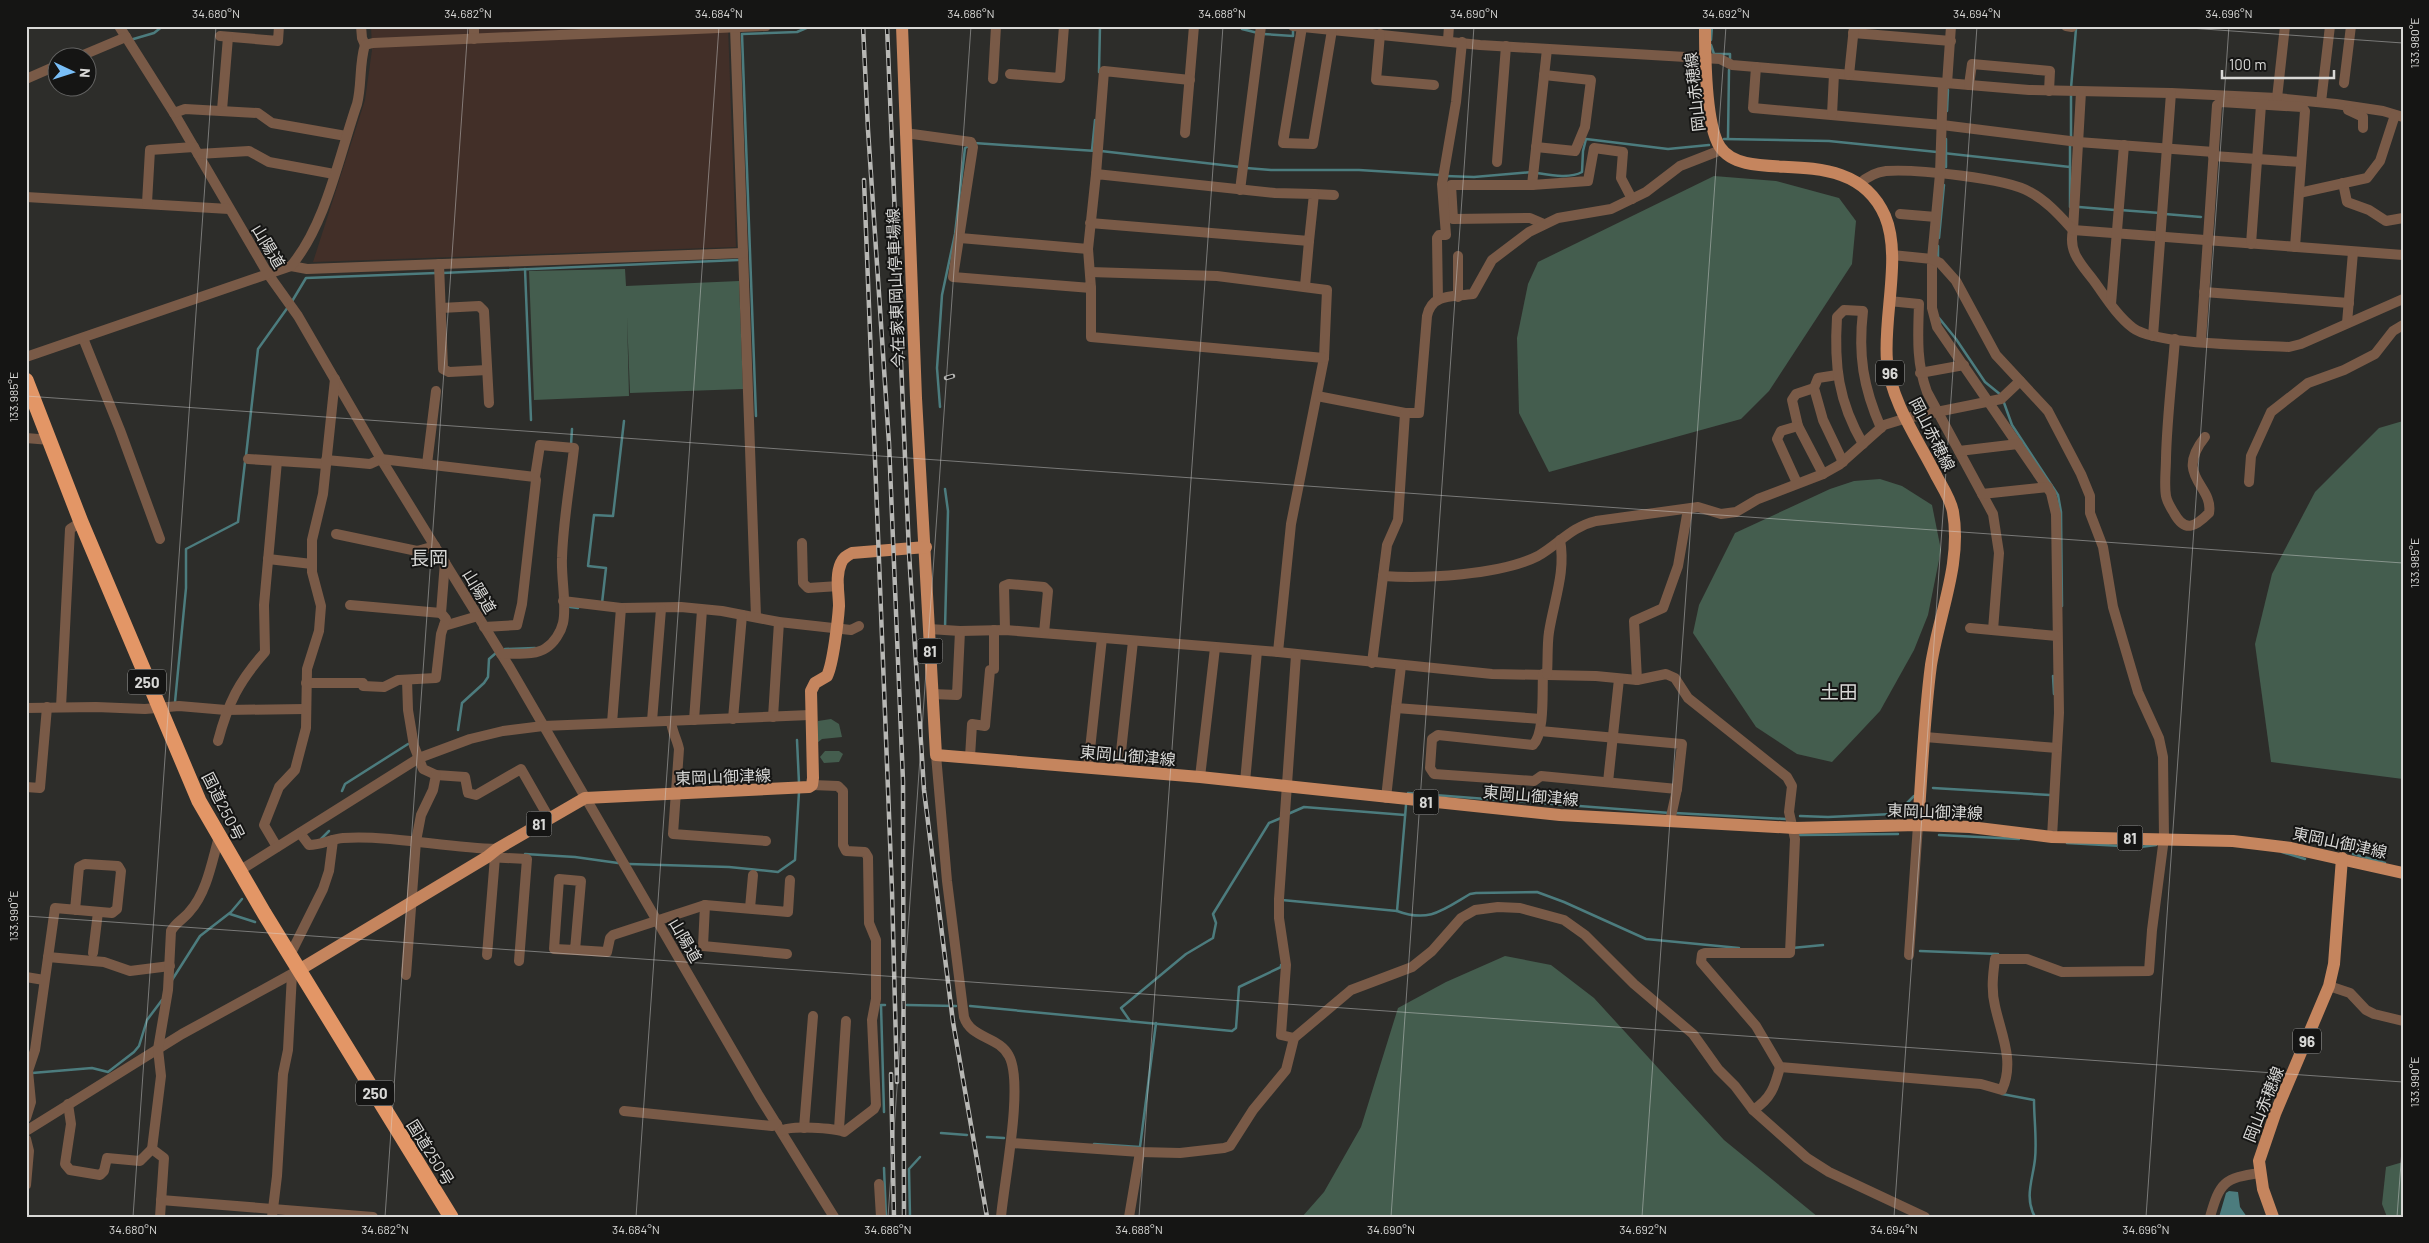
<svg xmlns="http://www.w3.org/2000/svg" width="2429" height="1243" font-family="Barlow,'Noto Sans JP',sans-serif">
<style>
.industrial{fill:#422f28}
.green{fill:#445d4e}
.water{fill:#4c7c7e}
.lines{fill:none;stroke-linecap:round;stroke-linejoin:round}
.stream{stroke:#4c7c7e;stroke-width:2.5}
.minor{stroke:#795a47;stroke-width:10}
.major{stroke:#c5855e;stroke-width:12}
.highway{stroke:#e39666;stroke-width:15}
.rail-casing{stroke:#b7b7b4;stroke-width:4.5}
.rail{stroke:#151514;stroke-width:2.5;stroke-dasharray:8;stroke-linecap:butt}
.ticks{fill:none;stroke:#d8d8d6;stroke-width:1;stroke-opacity:0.45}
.labels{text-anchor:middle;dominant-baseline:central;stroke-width:4;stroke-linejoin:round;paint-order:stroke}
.shield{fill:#151514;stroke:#9e9e9c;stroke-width:1}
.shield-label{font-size:15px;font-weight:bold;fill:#d8d8d6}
.street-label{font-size:16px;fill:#d8d8d6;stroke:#151514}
.quarter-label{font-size:19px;fill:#d8d8d6;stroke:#151514}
.neatline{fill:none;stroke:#d8d8d6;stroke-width:2}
.ticks-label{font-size:12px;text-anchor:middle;fill:#d8d8d6}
</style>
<rect width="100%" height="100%" fill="#2d2d2a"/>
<!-- industrial -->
<path class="industrial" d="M371,26H728L736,247L313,262L365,100L372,50Z"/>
<!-- green -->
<g class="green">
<path d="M1714,176L1776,181L1839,198L1856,221L1852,264L1769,391L1741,419L1549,472L1519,413L1517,338L1528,284L1538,262Z"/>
<path d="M625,269L626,286L739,281L743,389L630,393L627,317L629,396L534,400L529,271Z"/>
<path d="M2403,421V779L2271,762L2255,644L2272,574L2315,492L2379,428Z"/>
<path d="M1880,479L1902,486L1932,505L1941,550L1928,615L1914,650L1880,711L1832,762L1797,754L1756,727L1693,633L1699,605L1735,533L1830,489L1854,481Z"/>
<path d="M831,719L839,724L842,737L822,739L817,743L818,721Z"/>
<path d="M825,751H839L843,754L839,762L824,763L820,757Z"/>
<path d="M1505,956L1551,965L1594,998L1724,1140L1818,1217H1302L1324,1192L1361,1127L1398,1008L1446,982Z"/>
<path d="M2403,1162V1217H2387L2382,1204L2386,1167Z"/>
</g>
<!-- water -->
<path class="water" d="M2229,1191L2238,1192L2240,1207L2247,1217H2219L2226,1193Z"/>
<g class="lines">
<!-- stream -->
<g class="stream">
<path d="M1242,29L1258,33"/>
<path d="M1263,34L1293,36V31"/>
<path d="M130,40L154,33L163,26"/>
<path d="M1711,40L1712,26"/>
<path d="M1711,45L1714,54H1730V60"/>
<path d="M1099,72L1100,26"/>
<path d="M2071,88L2076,29"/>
<path d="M1947,111L1948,90"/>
<path d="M1728,138L1729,70"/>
<path d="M2071,138V93"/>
<path d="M1724,139L1829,141L1937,152"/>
<path d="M974,143L1096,151"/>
<path d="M1092,150L1095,120"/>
<path d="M1101,151L1240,167"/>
<path d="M1943,153L2070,167V143"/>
<path d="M1946,167V139"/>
<path d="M1246,168L1271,170H1359L1440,175"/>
<path d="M1537,173C1550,175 1570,179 1582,172L1583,151L1586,139L1668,149L1709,145"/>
<path d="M1445,176L1474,177L1532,172"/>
<path d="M2070,207V167"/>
<path d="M2079,207L2115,210"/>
<path d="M2120,210L2160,213"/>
<path d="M2165,214L2201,217"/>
<path d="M1939,238L1944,185"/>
<path d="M1938,258V246"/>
<path d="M525,269L531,420"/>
<path d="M442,273L738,260"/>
<path d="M291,303L306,278L436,273"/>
<path d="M1939,318L1956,339L1985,382L2001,395"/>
<path d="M2003,400L2012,425L2058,495L2061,512L2062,606"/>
<path d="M940,407L937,368L942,295L955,234L965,148L969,146"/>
<path d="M756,416L742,34L797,32L811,26"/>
<path d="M571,445L572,429"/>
<path d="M246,456L258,349L288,307"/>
<path d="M602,603L606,568L588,566L594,515L613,516L624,421"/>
<path d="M570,607L578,608"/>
<path d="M945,628L948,511L945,489"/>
<path d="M505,649L535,648"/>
<path d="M2053,676L2054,694"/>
<path d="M175,702L186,588V549L238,522L245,462"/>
<path d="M458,730L462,703L484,683L488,677L489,659L496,653"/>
<path d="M797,740L799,783"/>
<path d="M1933,788L2050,795"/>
<path d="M342,791L345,784L408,744H412"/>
<path d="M1408,793L1670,813"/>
<path d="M1675,813L1786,819"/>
<path d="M1288,814L1304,807L1405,815"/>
<path d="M1800,816L1828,817L1893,814L1899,811L1914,796"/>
<path d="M1800,835L1898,834"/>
<path d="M1939,835L2019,839"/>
<path d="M321,839L329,831"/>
<path d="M2067,843L2140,847L2156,845"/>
<path d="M2282,852L2305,859"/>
<path d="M525,854L575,857L618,863"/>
<path d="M2353,854L2385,863"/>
<path d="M629,864L729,867L778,872L795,860L799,792"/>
<path d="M1282,900L1397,911C1429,923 1443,910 1470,894L1476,893L1537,892L1564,902L1646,939L1739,948"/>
<path d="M1397,911L1406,805"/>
<path d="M230,914L255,922"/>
<path d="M1792,948L1823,945"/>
<path d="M1920,951L1998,954"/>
<path d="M172,980L200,936L231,912L242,899"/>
<path d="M907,1005L956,1006"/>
<path d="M970,1006L1232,1031L1236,1028L1239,987L1281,967V965"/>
<path d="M1130,1021L1121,1008L1186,954L1213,938L1216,923L1213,914L1269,823L1281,818"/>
<path d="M32,1073L92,1068L108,1072L134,1052L139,1046L147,1020L162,1000"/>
<path d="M2002,1094L2034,1100C2034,1119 2037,1140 2035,1159C2033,1179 2024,1197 2035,1217"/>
<path d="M884,1112L881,1005H885"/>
<path d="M941,1133L967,1135"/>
<path d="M987,1137L1004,1138"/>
<path d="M1094,1144L1140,1147L1156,1023"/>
<path d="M884,1168L886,1217"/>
<path d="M910,1217L909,1169L920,1157"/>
</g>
<!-- minor -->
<g class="minor">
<path d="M119,26L174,113L268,274L298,316L381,459L510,668L759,1096L834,1217"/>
<path d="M361,26L362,38L365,45"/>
<path d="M474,26V39"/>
<path d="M1293,26L1480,45L1720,59L1732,65L2029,90L2171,93L2277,98L2336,104L2383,111L2403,117"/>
<path d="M2066,26L2072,27"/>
<path d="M735,27L756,617"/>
<path d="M1302,27L1283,143L1313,144L1332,30"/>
<path d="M1853,33L1951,41"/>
<path d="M1380,34L1376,80L1434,85"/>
<path d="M220,36L278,41L279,26"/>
<path d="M1448,40L1449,26"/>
<path d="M76,58L126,37"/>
<path d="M1756,67L1753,108L1942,125L2078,142L2214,152"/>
<path d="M1010,74L1060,78L1064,26"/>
<path d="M1849,75L1854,27"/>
<path d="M26,79L58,65"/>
<path d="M993,79L996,26"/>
<path d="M2344,83L2351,26"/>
<path d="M1947,84L1951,26"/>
<path d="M1969,85L1972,64L2050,71L2049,91"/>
<path d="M2081,92L2073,230C2068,252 2081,264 2094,281C2105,296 2117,316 2133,328C2155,345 2257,345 2289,347L2301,344L2403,299"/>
<path d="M2277,98L2285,26"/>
<path d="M2321,102L2330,26"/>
<path d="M222,110L228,37"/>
<path d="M2348,110L2363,117V128"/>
<path d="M174,113L185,109L258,113L272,123L346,136"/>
<path d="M1832,115L1834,74"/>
<path d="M905,133L971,142L973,147L953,277L1091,288L1088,249"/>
<path d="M1185,133L1194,26"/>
<path d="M1536,147L1575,151L1585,127L1591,80L1544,75"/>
<path d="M198,154L249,151L269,162L334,174"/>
<path d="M2213,156L2301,162"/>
<path d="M1497,162L1506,46"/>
<path d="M1096,174L1104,71L1190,80"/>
<path d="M2343,183L2347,202L2369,210L2386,221L2403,218"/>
<path d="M1859,184C1867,177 1875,172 1886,171C1915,169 2007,178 2030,192C2047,201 2060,216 2073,230L2403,255"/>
<path d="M1532,185L1547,49"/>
<path d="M1240,190L1261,26"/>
<path d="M2299,193L2367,178L2380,161L2395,115"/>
<path d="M1314,194L1334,195"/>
<path d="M26,197L229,209"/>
<path d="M147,203L150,150L194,147"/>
<path d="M1900,214L1936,217"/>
<path d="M1544,224L1530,218L1453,219L1451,185H1532L1588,181L1594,148L1623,152L1621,178L1632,199"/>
<path d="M960,238L1088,249L1096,174L1275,193L1314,194L1309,241L1090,223"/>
<path d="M2251,244L2261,105"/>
<path d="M1892,255L1932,259V308L1937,327L2051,493L2056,514L2059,713L2052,837"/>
<path d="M1458,256V297"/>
<path d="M439,264L443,369L449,372L487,370"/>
<path d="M291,266L307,269L743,253"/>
<path d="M1090,272L1217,276L1327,290L1324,358L1291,524L1278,652"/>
<path d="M1305,286L1309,241"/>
<path d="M1091,288V337L1324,358"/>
<path d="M2204,292L2349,303"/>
<path d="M1438,300L1437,238L1439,235H1446L1442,184L1456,102L1462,42"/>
<path d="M1889,301L1919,304C1918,335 1916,362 1927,392L1993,514L1999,553L1993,630"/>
<path d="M2111,304L2124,145"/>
<path d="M441,308L479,306L484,311L489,403"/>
<path d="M2347,323L2353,252"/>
<path d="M2153,336L2171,93"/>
<path d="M83,338L120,430L160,539"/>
<path d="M2175,339C2172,379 2167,418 2166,458C2166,470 2164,484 2166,496C2167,502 2171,508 2174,513C2185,533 2195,527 2209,513C2214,485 2173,477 2205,437"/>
<path d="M2201,341L2217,105L2221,102L2302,107L2305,111L2295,247"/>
<path d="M26,357L291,266C326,224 339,156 357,104C362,85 359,64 365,45L373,43L766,26"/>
<path d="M1920,373L1964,365"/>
<path d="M1837,375L1818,378L1814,388L1823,420L1843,462"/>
<path d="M1814,388L1796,394L1792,400L1798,426L1823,474"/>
<path d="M1317,396L1405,413H1419L1427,316C1432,293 1452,297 1473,294L1492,260L1529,232L1558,218L1611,209L1646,192L1680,166L1721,150"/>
<path d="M26,438L50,440"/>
<path d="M1863,444C1838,401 1834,365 1837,317L1844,310L1863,311C1858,355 1863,387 1881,428"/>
<path d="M1959,451L2018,444"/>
<path d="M248,459L326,464"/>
<path d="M326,460L370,464L381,459L535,477L540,445L574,448C570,484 563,522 562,558C561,578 567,606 563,623C561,632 554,643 546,648C535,656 515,653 501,654"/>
<path d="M427,464L436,391"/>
<path d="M2249,482L2251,456L2271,412L2308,383L2344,370L2375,354L2393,331L2403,325"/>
<path d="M1797,483L1777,439L1781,431L1798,426"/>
<path d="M1982,494L2048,487"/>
<path d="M336,534L417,551L435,546"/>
<path d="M802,543L803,583L808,588L839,586"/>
<path d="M268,559L312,564"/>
<path d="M1383,576C1424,579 1501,575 1538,556C1559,544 1571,527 1596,521L1698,507L1721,514L1736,512L1758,499L1823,474L1839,465L1884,425L1907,418L2001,399L2020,381"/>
<path d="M563,601L621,608L681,607L722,611L779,622L851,630L859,626"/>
<path d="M350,605L441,613"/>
<path d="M444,626L478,616"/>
<path d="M484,627L517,625L522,604L536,480L535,477"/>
<path d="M1970,628L2057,636"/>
<path d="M929,629L960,631L1005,630L1278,652L1492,674L1596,676L1637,680L1666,674L1675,678L1688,698L1787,777L1792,786L1789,812L1795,839L1790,953H1705L1702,954L1701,962L1756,1026L1780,1067L1981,1084L2002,1090C2015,1061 2001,1034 1995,1006C1991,990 1993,974 1995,959H2027L2062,972L2149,971L2152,930L2164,838L2163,757L2159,738L2138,692L2113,607L2103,547L2090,513V496L2081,474L2048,411L1996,355L1956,281L1940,263L1932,259L1940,174L1943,83"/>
<path d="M1005,630L1004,586L1009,584L1044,587L1048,591L1044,633"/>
<path d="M1372,663L1387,545L1398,520L1405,413"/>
<path d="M1401,666L1396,708L1541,719"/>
<path d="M1543,674C1542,692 1545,733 1533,745L1438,735L1432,739L1430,768L1434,774L1534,781L1541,776L1677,789"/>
<path d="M1547,674C1548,660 1547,645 1549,632C1554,600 1566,572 1560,540"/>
<path d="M407,680L408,710L414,746L423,769L436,775L465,777L468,793L476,795L521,769L549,818"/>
<path d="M1637,680L1634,621L1663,608L1678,566L1688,509"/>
<path d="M306,683H363V686L384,687L398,680L436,678L441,634L446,619L441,613L445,562"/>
<path d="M932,694L957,695L960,631"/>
<path d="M61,707L70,529L81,522"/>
<path d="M26,708L96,707L145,709L179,706L226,710L305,709"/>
<path d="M773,717L779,622"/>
<path d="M733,719L742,615"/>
<path d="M694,720L702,610"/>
<path d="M652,721L661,609"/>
<path d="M671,721C672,732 677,739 679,749L673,834L766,841"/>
<path d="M612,723L621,608"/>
<path d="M1540,731L1682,744L1677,789L1670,821"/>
<path d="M1925,737L2057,748"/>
<path d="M218,741C228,703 239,681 265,652L264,605L277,461"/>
<path d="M936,755L947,881L964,1017C971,1039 999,1036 1009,1056C1024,1084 1004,1182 1001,1217"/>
<path d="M970,757L972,724L985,726L990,670L994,669V630"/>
<path d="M1088,768L1102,638"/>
<path d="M1119,770L1133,641"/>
<path d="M1200,777L1215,648"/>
<path d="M1245,782L1257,651"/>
<path d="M1608,782L1619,679"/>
<path d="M26,787L40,788L47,707"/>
<path d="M1386,798L1396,708"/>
<path d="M300,833L309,845C321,845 331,839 343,838C394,835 445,848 497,849"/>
<path d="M277,847L264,825L279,787L295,770L306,728L307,669L319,631L321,606L312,572V540L323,494L335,379"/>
<path d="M487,857L527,859L519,961"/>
<path d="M239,871L419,758L470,739L503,731L543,726L810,715"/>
<path d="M559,879L581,881L575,950L554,949Z"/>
<path d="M705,905L703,946L787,954"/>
<path d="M750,908L753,875"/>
<path d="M575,950L607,952L610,938L613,935L705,905L788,912L790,880"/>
<path d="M93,953L98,912"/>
<path d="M290,955L323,889L329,871L333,840"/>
<path d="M487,955L495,857"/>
<path d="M1909,955L1918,825"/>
<path d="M48,957L104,962L130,971L170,966"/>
<path d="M406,975L416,841L421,815L433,790L436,775"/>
<path d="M26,977L44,980"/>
<path d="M2329,986L2350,993L2366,1010L2374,1014L2403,1021"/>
<path d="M1294,1038L1281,1035L1286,965L1279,918V899L1296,655"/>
<path d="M68,1104L71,1124L65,1164L70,1170L100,1175L104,1171L107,1158L140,1161L152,1149"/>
<path d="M1753,1110C1771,1099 1775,1086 1780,1067"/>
<path d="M624,1111L772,1126L777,1124"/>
<path d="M26,1118L31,1102L28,1071L35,1050L55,908L112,913L117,909L121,871L118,866L85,864L79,867L75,910"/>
<path d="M804,1128L813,1016"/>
<path d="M839,1129L846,1021"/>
<path d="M26,1131L182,1034L299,970"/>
<path d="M782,1131C789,1125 835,1128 844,1132L874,1109L876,1105L872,1020L876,999V940L869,923L868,857L865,852L846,851L843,845V791L838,786L812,785"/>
<path d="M26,1139L29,1151L26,1185"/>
<path d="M1011,1143L1140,1152L1180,1153L1224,1148L1230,1146L1253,1110L1286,1070L1294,1038L1351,990L1412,967L1432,951L1461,918L1475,910L1498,907L1520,908L1564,920L1585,935L1634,984L1693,1034L1718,1069L1735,1086L1753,1110L1807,1158L1829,1172L1925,1217"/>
<path d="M879,1184L881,1217"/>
<path d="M161,1200L373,1217"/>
<path d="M160,1217L164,1158L152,1149L161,1076L158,1049L168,990L171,931C176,922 184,919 190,911C207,892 212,861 219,837"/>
<path d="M272,1217L277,1176L283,1074L288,1050L292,974"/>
<path d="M1129,1217L1140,1152"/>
<path d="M2210,1217C2220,1182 2224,1178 2260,1173"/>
</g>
<!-- major -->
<g class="major">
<path d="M902,26L916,398L936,755L1200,777L1560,815L1794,828L1918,825L1970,827L2052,837L2233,841L2291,848L2403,873"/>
<path d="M1705,26C1705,55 1705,124 1720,147C1747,188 1851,138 1885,216C1902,256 1883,317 1887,361C1891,402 1919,441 1937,477C1943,488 1951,500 1953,512C1962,563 1939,614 1931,665C1924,718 1922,772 1918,825"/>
<path d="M299,970L487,857L497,849L585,798L809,787L812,785L813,778L811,691L815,683L827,676C833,664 838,621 839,606C839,593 835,576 841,563C843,558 846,556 852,553L926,547"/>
<path d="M2273,1217L2263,1189L2259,1161L2275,1114L2329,986L2334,964L2342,858"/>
</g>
<!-- highway -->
<path class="highway" d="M26,380L81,522L199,801L264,913L451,1217"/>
<defs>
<g id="rail">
<path d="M863,26L868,130L889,443L903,781L904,1217"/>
<path d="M887,26L909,553L924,790L953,1022L987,1217"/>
<path d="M864,180L892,891L897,1082"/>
<path d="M946,378L953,376"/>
<path d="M891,1074L894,1217"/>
</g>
</defs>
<!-- rail casing -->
<use href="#rail" class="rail-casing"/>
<!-- rail -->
<use href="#rail" class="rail"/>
</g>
<!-- ticks -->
<path class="ticks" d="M2161,26L2403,43M26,396L2403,563M26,916L2403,1082M133,1217L216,26M385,1217L468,26M636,1217L719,26M888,1217L971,26M1139,1217L1223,26M1391,1217L1474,26M1642,1217L1726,26M1894,1217L1977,26M2146,1217L2229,26M2397,1217L2403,1136"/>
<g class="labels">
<!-- shield labels -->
<g class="shield">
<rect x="1876" y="360.5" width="28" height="25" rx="4"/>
<rect x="917.5" y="638.5" width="25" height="25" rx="4"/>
<rect x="128" y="669.5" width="38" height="25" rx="4"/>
<rect x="1413.5" y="789.5" width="25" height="25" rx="4"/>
<rect x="526.5" y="811.5" width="25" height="25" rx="4"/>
<rect x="2117.5" y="825.5" width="25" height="25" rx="4"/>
<rect x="2293" y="1028.5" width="28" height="25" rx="4"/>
<rect x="356" y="1080.5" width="38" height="25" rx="4"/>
</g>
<g class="shield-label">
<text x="1890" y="373">96</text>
<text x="930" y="651">81</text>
<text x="147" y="682">250</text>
<text x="1426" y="802">81</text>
<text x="539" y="824">81</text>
<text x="2130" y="838">81</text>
<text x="2307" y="1041">96</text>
<text x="375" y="1093">250</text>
</g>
<!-- street labels -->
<g class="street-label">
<text transform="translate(1694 92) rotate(-96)">岡山赤穂線</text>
<text transform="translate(269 246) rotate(59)">山陽道</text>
<text transform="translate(895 288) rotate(-92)">今在家東岡山停車場線</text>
<text transform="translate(1933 434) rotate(63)">岡山赤穂線</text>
<text transform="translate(480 591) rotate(59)">山陽道</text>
<text transform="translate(1128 755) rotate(5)">東岡山御津線</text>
<text transform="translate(723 776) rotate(-2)">東岡山御津線</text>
<text transform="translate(1531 795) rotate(5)">東岡山御津線</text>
<text transform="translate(224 806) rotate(63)">国道250号</text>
<text transform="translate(1935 811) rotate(2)">東岡山御津線</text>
<text transform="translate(2340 842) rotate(12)">東岡山御津線</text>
<text transform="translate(686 940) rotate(60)">山陽道</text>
<text transform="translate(2263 1104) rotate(-68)">岡山赤穂線</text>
<text transform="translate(431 1152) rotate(58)">国道250号</text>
</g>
<!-- quarter labels -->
<g class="quarter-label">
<text x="429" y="557">長岡</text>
<text x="1839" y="691">土田</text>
</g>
</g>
<!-- border -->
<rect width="2429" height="1243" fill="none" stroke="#151514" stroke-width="55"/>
<!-- north arrow -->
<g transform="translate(72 72) rotate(94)"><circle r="24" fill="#151514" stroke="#636362"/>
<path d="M0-4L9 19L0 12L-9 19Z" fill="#79bff8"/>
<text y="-8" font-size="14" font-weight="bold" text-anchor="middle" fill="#d8d8d6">N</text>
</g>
<!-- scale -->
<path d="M2222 70v8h112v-8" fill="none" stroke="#d8d8d6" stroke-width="2.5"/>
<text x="2229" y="70" font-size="15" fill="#d8d8d6" stroke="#151514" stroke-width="4" paint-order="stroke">100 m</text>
<rect x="28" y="28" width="2374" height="1188" class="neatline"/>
<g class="ticks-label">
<text x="216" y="18">34.680°N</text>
<text x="468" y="18">34.682°N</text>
<text x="719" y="18">34.684°N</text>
<text x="971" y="18">34.686°N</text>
<text x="1222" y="18">34.688°N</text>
<text x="1474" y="18">34.690°N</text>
<text x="1726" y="18">34.692°N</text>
<text x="1977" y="18">34.694°N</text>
<text x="2229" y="18">34.696°N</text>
<text transform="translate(2415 43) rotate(-90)" y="4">133.980°E</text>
<text transform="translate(14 397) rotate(-90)" y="4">133.985°E</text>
<text transform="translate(2415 563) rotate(-90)" y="4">133.985°E</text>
<text transform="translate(14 916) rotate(-90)" y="4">133.990°E</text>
<text transform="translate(2415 1082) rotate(-90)" y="4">133.990°E</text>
<text x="133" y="1234">34.680°N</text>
<text x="385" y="1234">34.682°N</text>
<text x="636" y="1234">34.684°N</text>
<text x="888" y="1234">34.686°N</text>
<text x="1139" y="1234">34.688°N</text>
<text x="1391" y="1234">34.690°N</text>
<text x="1643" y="1234">34.692°N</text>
<text x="1894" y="1234">34.694°N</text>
<text x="2146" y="1234">34.696°N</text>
</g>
</svg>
